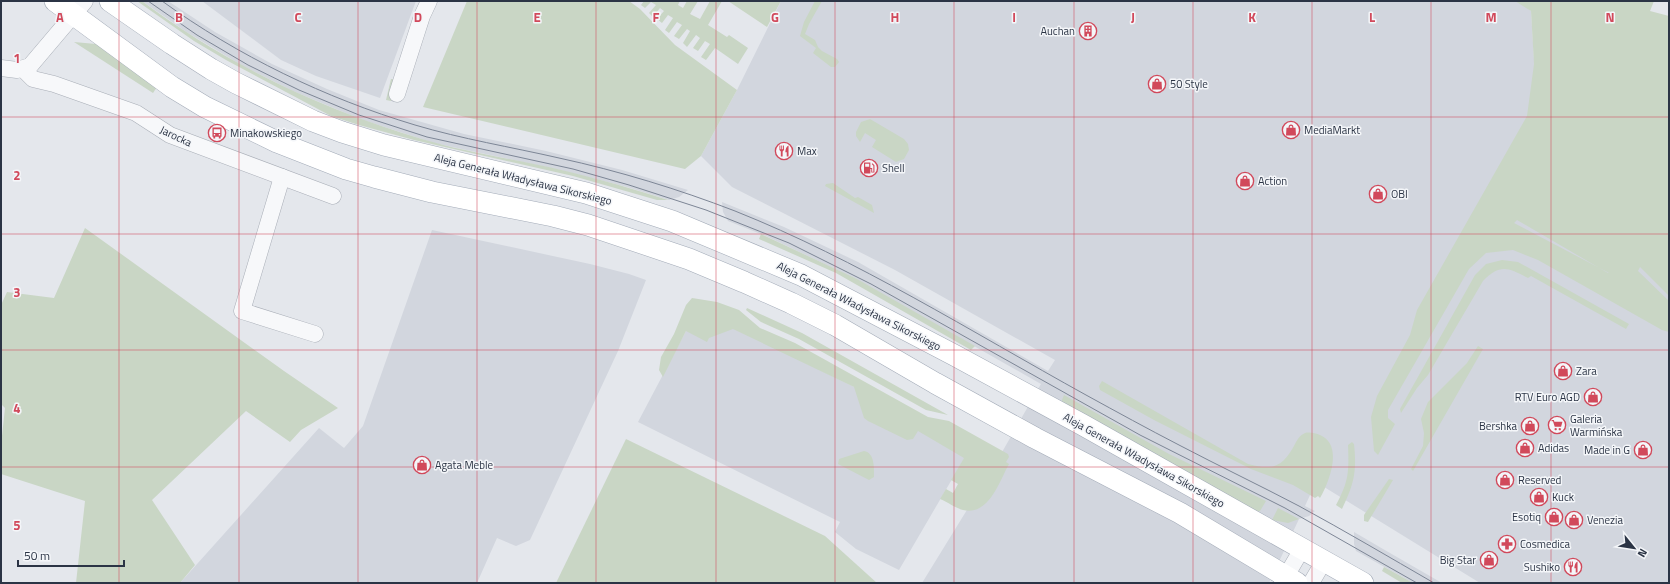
<svg xmlns="http://www.w3.org/2000/svg" width="1670" height="584" font-family="'Titillium Web',sans-serif">
<style>
.built{fill:#d2d6de}
.green{fill:#c9d6c5;fill-rule:evenodd}
.lines{fill:none;stroke-linecap:round;stroke-linejoin:round}
.minor-casing{stroke:#a9aeb7;stroke-width:17}
.major-casing{stroke:#a3abb8;stroke-width:22}
.minor{stroke:#f7f8fa;stroke-width:16}
.major{stroke:#fff;stroke-width:21}
.tram{stroke:#7d8696;stroke-width:1}
.grid{fill:none;stroke:#d1495b;stroke-width:1;stroke-opacity:0.55}
.labels{text-anchor:middle;dominant-baseline:central;stroke-width:3;stroke-linejoin:round;paint-order:stroke}
.poi-label{font-size:11px;fill:#2b3445;stroke:#f4f6f9;text-anchor:start}
.street-label{font-size:11px;fill:#2b3445;stroke:#f4f6f9}
.grid-label{font-size:13px;text-anchor:middle;font-weight:bold;fill:#d1495b;stroke:#f4f6f9;stroke-width:3;stroke-linejoin:round;paint-order:stroke}
</style>
<rect width="100%" height="100%" fill="#e4e7ec"/>
<!-- built -->
<g class="built">
<path d="M142,1H168L215,32L272,64L327,89L379,110L464,134L546,151L622,170L688,190L679,197L669,200L627,187L560,170L434,143L360,119L293,91L243,66L188,33Z"/>
<path d="M202,1H416L380,98L316,76L281,60Z"/>
<path d="M781,1H1519L1531,11L1536,92L1669,268V583H1480L1316,482L1305,506L1315,511L1309,516L1299,519L1269,583H922L994,466L1041,384L856,279L766,236L728,221L723,212L722,202L784,227L858,262L1048,371L1055,360L895,270L732,187L701,156L737,90Z"/>
<path d="M432,230L590,264L629,274L646,280L618,351L530,540L516,546L497,538L477,583H180L319,428L344,448L363,426Z"/>
<path d="M696,309L972,445L899,570L856,549L835,532L840,522L638,422L686,331Z"/>
<path d="M1354,532L1383,549L1442,583H1413L1356,551L1354,544Z"/>
</g>
<!-- green -->
<g class="green">
<path d="M137,1H142C226,64 321,109 422,139C458,150 496,156 534,164C579,173 624,186 668,200H657L573,176L414,140L359,125L331,116L226,60L194,41Z"/>
<path d="M467,1H629L640,9L675,45L737,90L701,156L685,169L423,107Z"/>
<path d="M644,1H680L678,5L683,8L687,1H698L690,14L700,19L710,1H722L708,25L727,37L729,35L748,48L738,64L715,48L706,60L701,57L710,44L705,41L698,51L693,48L700,38L696,35L687,47L683,43L690,31L687,29L679,39L674,36L682,25L677,22L669,33L665,30L673,18L668,15L662,23L657,19L664,11L660,8L653,17L649,13L656,5L651,2L645,8L641,5Z"/>
<path d="M728,1H781L767,27Z"/>
<path d="M815,1H822L809,24L805,34L815,40L818,47L822,51L837,59L839,62L835,67H831L813,53L816,48L800,36L804,22Z"/>
<path d="M1515,1H1654L1650,11L1669,16V296L1640,267L1638,271L1669,301V332L1662,330L1538,260L1513,250L1486,253L1469,269L1388,410V418L1395,424L1378,455L1374,451L1371,417L1377,396L1410,335L1417,310L1527,116L1534,64L1531,11ZM1517,220L1608,273H1609L1514,223Z"/>
<path d="M74,42L96,44L157,87L153,93Z"/>
<path d="M391,79L397,80L391,101L386,100Z"/>
<path d="M870,119L904,139L908,144L909,150L904,159L896,162L872,147L876,140L865,133L860,142L856,136V132L861,122Z"/>
<path d="M833,183L855,198L858,197L872,205L874,213L825,186L826,184Z"/>
<path d="M85,228L284,371L338,408L301,430L290,442L246,411L152,500L195,565L180,583H76L85,501L1,474V445L5,408L1,404V305L7,292L54,298Z"/>
<path d="M761,234L857,279L975,346L971,350L836,273L759,239Z"/>
<path d="M1502,260L1518,262L1629,324L1626,329L1531,276L1528,278C1509,268 1500,263 1483,281L1428,375L1417,388L1401,413L1400,409L1475,275L1486,264Z"/>
<path d="M692,298L717,302L739,310L760,328L795,343L928,417L949,421L1008,454L1009,457L1006,462L1009,464C999,482 989,516 963,510C955,508 948,502 940,499L946,489L953,493L958,484L951,480L964,458L918,431L913,439L907,440L868,421L864,418L854,387L733,329L709,338L707,342L686,331L663,377L659,370L661,357L674,334L686,305Z"/>
<path d="M747,308L802,333L948,415L926,410L799,339L761,322L746,310Z"/>
<path d="M1478,346L1483,349L1413,471L1411,469L1423,446L1424,433L1421,419L1428,402L1467,363Z"/>
<path d="M1102,381L1248,464C1273,471 1283,467 1295,444C1297,440 1300,435 1305,433C1309,432 1316,433 1320,435C1344,445 1329,482 1320,498L1318,496L1315,498L1293,485L1251,469L1154,420L1100,390L1099,386Z"/>
<path d="M1064,395L1169,454L1266,501L1260,511L1257,512L1062,402V400Z"/>
<path d="M626,439L825,536L877,583H556Z"/>
<path d="M1352,442L1354,444C1357,472 1354,484 1342,509L1336,505C1349,481 1349,472 1348,445Z"/>
<path d="M864,451C875,453 874,468 874,477L869,480L838,464L839,459Z"/>
<path d="M1389,479L1393,480L1368,522L1364,521V515Z"/>
<path d="M1278,508L1299,519L1288,523L1272,520Z"/>
<path d="M1384,567L1386,568L1413,583H1402L1382,571Z"/>
</g>
<g class="lines">
<defs>
<g id="minor">
<path d="M1,68L17,70L30,66L85,1"/>
<path d="M23,69L33,79L54,84L136,113L170,135L333,196"/>
<path d="M397,94L422,16L429,1"/>
<path d="M282,177L242,311L315,334"/>
<path d="M1282,583L1302,549"/>
<path d="M1311,583L1324,561"/>
</g>
<g id="major">
<path d="M55,1L172,87L205,107L277,142L346,169L374,177L432,192L553,216L588,225L689,259L744,282L791,303L835,325L935,383L1035,438L1180,513L1297,583"/>
<path d="M110,1L172,44L211,69L236,83L313,121L342,132L384,145L586,193L672,221L801,275L954,355L1083,425L1363,583"/>
</g>
</defs>
<!-- minor casing -->
<use href="#minor" class="minor-casing"/>
<!-- major casing -->
<use href="#major" class="major-casing"/>
<!-- minor -->
<use href="#minor" class="minor"/>
<!-- major -->
<use href="#major" class="major"/>
<!-- tram -->
<g class="tram">
<path d="M148,1L197,35L248,65L299,90L359,115L427,137L573,169L629,185L706,210L789,243L871,284L1140,435L1285,508L1417,583"/>
<path d="M162,1C238,56 325,98 415,125C462,139 511,147 559,158C619,171 678,189 735,211C858,260 970,331 1086,395C1117,412 1148,429 1179,445C1219,466 1259,485 1299,506C1345,531 1389,557 1434,583"/>
</g>
</g>
<!-- grid -->
<path class="grid" d="M119,1V583M239,1V583M358,1V583M477,1V583M596,1V583M716,1V583M835,1V583M954,1V583M1074,1V583M1193,1V583M1312,1V583M1431,1V583M1551,1V583M1,117H1669M1,234H1669M1,350H1669M1,467H1669"/>
<!-- icons -->
<defs>
<symbol id="building-ring" viewBox="-11 -11 22 22"><circle r="9.5" fill="#f4f6f9" stroke="#d1495b" stroke-width="1.5"/><path d="M-4-6H4V6H1V3H-1V6H-4ZM-2.5-4.3h1.7v1.8h-1.7ZM.8-4.3h1.7v1.8H.8ZM-2.5-1h1.7V.8h-1.7ZM.8-1h1.7V.8H.8Z" fill="#d1495b"/></symbol>
<symbol id="shop-ring" viewBox="-11 -11 22 22"><circle r="9.5" fill="#f4f6f9" stroke="#d1495b" stroke-width="1.5"/><path d="M-5-2.5h2.3a2.7 3.5 0 0 1 5.4 0H5L5.5 6h-11ZM-1.5-2.5h3a1.5 2.3 0 0 0-3 0Z" fill="#d1495b"/></symbol>
<symbol id="bus-ring" viewBox="-11 -11 22 22"><circle r="9.5" fill="#f4f6f9" stroke="#d1495b" stroke-width="1.5"/><path d="M-5-6H5V4H4V6H2V4H-2V6H-4V4H-5ZM-3.5-4V0h7V-4ZM-3.5 1.2v1.5H-2V1.2ZM2 1.2v1.5H3.5V1.2Z" fill="#d1495b"/></symbol>
<symbol id="restaurant-ring" viewBox="-11 -11 22 22"><circle r="9.5" fill="#f4f6f9" stroke="#d1495b" stroke-width="1.5"/><path d="M-5-6h1v4h1v-4h1v4h1v-4h1v5L-1.5 .5V6h-2V.5L-5-1ZM5-6V6H3V1.5H1.5Q1.5-4 5-6Z" fill="#d1495b"/></symbol>
<symbol id="fuel-ring" viewBox="-11 -11 22 22"><circle r="9.5" fill="#f4f6f9" stroke="#d1495b" stroke-width="1.5"/><path d="M-5.5-6h7V0h2V4h1.3V-2.5L3-4.5l.8-.8L6-3V5H2.5V1h-1V6h-7ZM-4.2-4.7v3.2H.2V-4.7Z" fill="#d1495b"/></symbol>
<symbol id="supermarket-ring" viewBox="-11 -11 22 22"><circle r="9.5" fill="#f4f6f9" stroke="#d1495b" stroke-width="1.5"/><path d="M-6-5.5h2.5l.6 2H6L4.5 2H-2.5L-4.4-4H-6ZM-1.5 3.2a1.3 1.3 0 1 0 .1 0ZM3 3.2a1.3 1.3 0 1 0 .1 0Z" fill="#d1495b"/></symbol>
<symbol id="pharmacy-ring" viewBox="-11 -11 22 22"><circle r="9.5" fill="#f4f6f9" stroke="#d1495b" stroke-width="1.5"/><path d="M-2-6h4v4h4v4h-4v4h-4v-4h-4v-4h4Z" fill="#d1495b"/></symbol>
</defs>
<g fill-rule="evenodd">
<use href="#building-ring" x="1078" y="21" width="20" height="20"/>
<use href="#shop-ring" x="1147" y="74" width="20" height="20"/>
<use href="#shop-ring" x="1281" y="120" width="20" height="20"/>
<use href="#bus-ring" x="207" y="123" width="20" height="20"/>
<use href="#restaurant-ring" x="774" y="141" width="20" height="20"/>
<use href="#fuel-ring" x="859" y="158" width="20" height="20"/>
<use href="#shop-ring" x="1235" y="171" width="20" height="20"/>
<use href="#shop-ring" x="1368" y="184" width="20" height="20"/>
<use href="#shop-ring" x="1553" y="361" width="20" height="20"/>
<use href="#shop-ring" x="1583" y="387" width="20" height="20"/>
<use href="#supermarket-ring" x="1547" y="415" width="20" height="20"/>
<use href="#shop-ring" x="1520" y="416" width="20" height="20"/>
<use href="#shop-ring" x="1515" y="438" width="20" height="20"/>
<use href="#shop-ring" x="1633" y="440" width="20" height="20"/>
<use href="#shop-ring" x="412" y="455" width="20" height="20"/>
<use href="#shop-ring" x="1495" y="470" width="20" height="20"/>
<use href="#shop-ring" x="1529" y="487" width="20" height="20"/>
<use href="#shop-ring" x="1544" y="507" width="20" height="20"/>
<use href="#shop-ring" x="1564" y="510" width="20" height="20"/>
<use href="#pharmacy-ring" x="1497" y="534" width="20" height="20"/>
<use href="#shop-ring" x="1479" y="550" width="20" height="20"/>
<use href="#restaurant-ring" x="1563" y="557" width="20" height="20"/>
</g>
<g class="labels">
<!-- poi labels -->
<g class="poi-label">
<text x="1075" y="31" text-anchor="end">Auchan</text>
<text x="1170" y="84">50 Style</text>
<text x="1304" y="130">MediaMarkt</text>
<text x="230" y="133">Minakowskiego</text>
<text x="797" y="151">Max</text>
<text x="882" y="168">Shell</text>
<text x="1258" y="181">Action</text>
<text x="1391" y="194">OBI</text>
<text x="1576" y="371">Zara</text>
<text x="1580" y="397" text-anchor="end">RTV Euro AGD</text>
<text x="1570" y="419">Galeria<tspan x="1570" dy="13">Warmińska</tspan></text>
<text x="1517" y="426" text-anchor="end">Bershka</text>
<text x="1538" y="448">Adidas</text>
<text x="1630" y="450" text-anchor="end">Made in G</text>
<text x="435" y="465">Agata Meble</text>
<text x="1518" y="480">Reserved</text>
<text x="1552" y="497">Kuck</text>
<text x="1541" y="517" text-anchor="end">Esotiq</text>
<text x="1587" y="520">Venezia</text>
<text x="1520" y="544">Cosmedica</text>
<text x="1476" y="560" text-anchor="end">Big Star</text>
<text x="1560" y="567" text-anchor="end">Sushiko</text>
</g>
<!-- street labels -->
<g class="street-label">
<text transform="translate(176 136) rotate(25)">Jarocka</text>
<text transform="translate(523 179) rotate(14)">Aleja Generała Władysława Sikorskiego</text>
<text transform="translate(859 306) rotate(27)">Aleja Generała Władysława Sikorskiego</text>
<text transform="translate(1144 460) rotate(29)">Aleja Generała Władysława Sikorskiego</text>
</g>
</g>
<g class="grid-label">
<text x="60" y="22">A</text>
<text x="179" y="22">B</text>
<text x="298" y="22">C</text>
<text x="418" y="22">D</text>
<text x="537" y="22">E</text>
<text x="656" y="22">F</text>
<text x="775" y="22">G</text>
<text x="895" y="22">H</text>
<text x="1014" y="22">I</text>
<text x="1133" y="22">J</text>
<text x="1252" y="22">K</text>
<text x="1372" y="22">L</text>
<text x="1491" y="22">M</text>
<text x="1610" y="22">N</text>
<text x="17" y="63">1</text>
<text x="17" y="180">2</text>
<text x="17" y="297">3</text>
<text x="17" y="413">4</text>
<text x="17" y="530">5</text>
</g>
<!-- border -->
<rect width="1670" height="584" fill="none" stroke="#2b3445" stroke-width="4"/>
<!-- north arrow -->
<g transform="translate(1634 548) rotate(120)" stroke="#f4f6f9" stroke-width="3" paint-order="stroke">
<path d="M0-3L7 15L0 10L-7 15Z" fill="#2b3445"/>
<text y="-6" font-size="11" font-weight="bold" text-anchor="middle" fill="#2b3445">N</text>
</g>
<!-- scale -->
<path d="M18 560v6h106v-6" fill="none" stroke="#2b3445" stroke-width="2"/>
<text x="24" y="560" font-size="12" fill="#2b3445" stroke="#f4f6f9" stroke-width="3" paint-order="stroke">50 m</text>
</svg>
